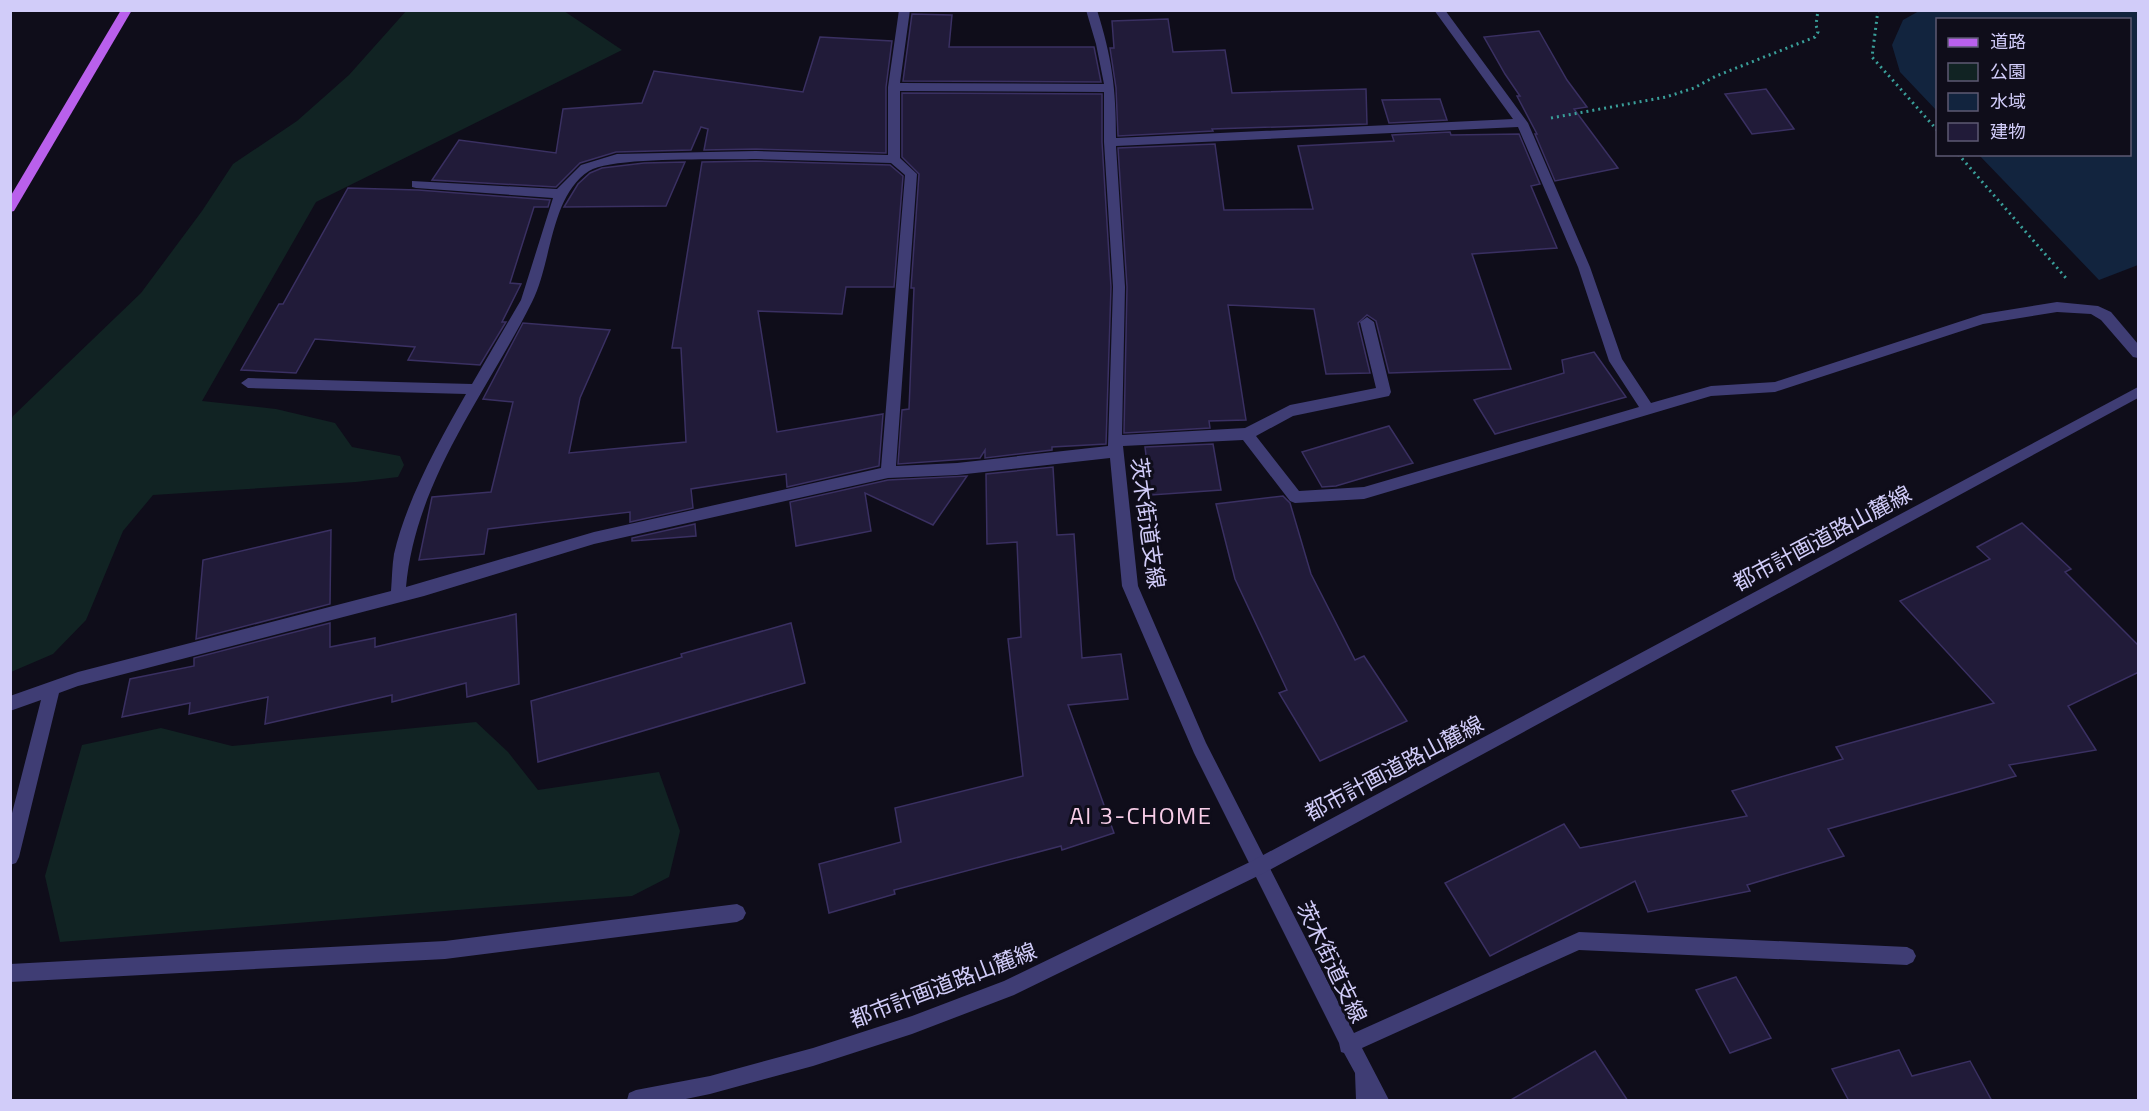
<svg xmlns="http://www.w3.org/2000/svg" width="2149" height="1111" font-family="'Titillium Web','Noto Sans JP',sans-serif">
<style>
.green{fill:#112323}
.water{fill:#12243e}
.building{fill:#211b39;stroke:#3a3062;stroke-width:1.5}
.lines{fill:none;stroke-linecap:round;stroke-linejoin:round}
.path{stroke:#3a9f9a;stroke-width:3;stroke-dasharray:2 4;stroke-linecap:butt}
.minor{fill:#3f3d74;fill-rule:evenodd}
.tertiary{fill:#3f3d74;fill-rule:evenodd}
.primary{fill:#b960ec;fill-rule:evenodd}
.labels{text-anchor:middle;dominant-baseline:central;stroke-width:6;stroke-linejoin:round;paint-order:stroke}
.street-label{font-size:22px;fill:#d1ccf9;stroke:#0f0d1a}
.neighbourhood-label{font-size:24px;letter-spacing:1.5px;fill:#f9cee9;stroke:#0f0d1a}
</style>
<rect width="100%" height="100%" fill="#0f0d1a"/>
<!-- green -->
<g class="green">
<path d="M407,10L564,11L622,50L316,202L202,401L276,409L335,423L352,447L400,456L404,465L398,477L356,482L153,495L123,531L86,620L53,654L11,672L10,423L13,416L141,293L202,211L233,164L297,121L349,75Z"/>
<path d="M476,722L508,752L538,790L659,772L680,831L669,877L632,896L60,942L45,876L82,745L161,728L232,746Z"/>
</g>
<!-- water -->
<path class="water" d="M1919,11H2138V265L2099,280L1979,155L2130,154V20H1938L1937,111L1900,72L1892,45L1903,20Z"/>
<!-- building -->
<g class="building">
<path d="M912,14L952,15L949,47H1094L1101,82L903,81Z"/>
<path d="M1168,19L1173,52L1225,50L1232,93L1366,89L1367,124L1212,129L1213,131L1118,136L1116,88L1110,48H1114L1112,21Z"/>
<path d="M1539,31L1567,80L1587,107L1574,109L1618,168L1555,181L1535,134H1537L1517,96H1520L1505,74L1484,37Z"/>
<path d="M820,37L892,41L886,87V153L756,149L704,150L708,129L701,127L691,150L616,152L580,163L556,187L432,180L459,140L556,153L563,109L642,103L654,71L803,92Z"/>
<path d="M1766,89L1794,129L1752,134L1725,94Z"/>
<path d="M902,93L1102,94V142L1111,287L1106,444L1052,447V450L985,458V450L980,458L898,464L902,410L909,409L914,288H911L919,174L902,157Z"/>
<path d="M1440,99L1447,120L1389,123L1382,100Z"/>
<path d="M1450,132L1451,135L1519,134L1540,184L1531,186L1557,248L1472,254L1511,369L1389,373L1376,321L1367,315L1358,323L1370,373L1326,374L1314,309L1228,305L1246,420L1209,421L1210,428L1124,433L1127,287L1118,148L1215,144L1224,210L1313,209L1298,146L1394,141L1392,135Z"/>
<path d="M756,161L890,165L903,176L894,287H846L842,314L758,311L777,432L883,414L879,466L787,487L786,474L691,489L693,508L630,522V512L488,529L484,554L419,560L432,497L491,492L513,402L483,399L523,323L610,330L580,398L569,453L686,442L681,348H672L702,162Z"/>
<path d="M685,162L666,206L564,207L578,184L590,173L602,168L644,163Z"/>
<path d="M348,188L418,190L550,200L548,207H534L510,283L521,284L502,322H506L480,365L408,360L415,347L315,339L296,373L241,370L279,304H283Z"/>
<path d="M1594,352L1626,397L1495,434L1474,400L1564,373L1562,360Z"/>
<path d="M1389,426L1413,463L1336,486L1322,487L1302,452Z"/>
<path d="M1213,444L1221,490L1151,495L1145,447Z"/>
<path d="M1053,467L1057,535L1074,534L1082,658L1121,654L1128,699L1068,705L1114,833L1062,850L1061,846L894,890L895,894L829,913L819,864L901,842L895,808L1023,776L1008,639L1021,637L1017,542L987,544L986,474Z"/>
<path d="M967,476L933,525L865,493L871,531L796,546L790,502L888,480Z"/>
<path d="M1283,496L1290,503L1311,574L1355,660L1364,656L1407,721L1320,761L1279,693L1287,690L1235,579L1216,504Z"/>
<path d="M2022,523L2071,569L2065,572L2139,646V672L2068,706L2096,750L2009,765L2016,776L1828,829L1844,856L1747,885L1750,891L1648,912L1635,881L1490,956L1445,883L1564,824L1580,848L1747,816L1732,791L1843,759L1836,747L1994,703L1900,601L1990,559L1977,547Z"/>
<path d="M695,524L696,536L632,541V538Z"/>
<path d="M331,530L330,604L196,639L203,560Z"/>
<path d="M516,614L519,684L467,697L466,683L392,702V695L265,724L268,697L189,714L190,703L122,717L130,679L194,666V658L330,623V647L375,638V647Z"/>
<path d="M791,623L805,683L538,762L531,701L682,657L681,654Z"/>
<path d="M1736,977L1771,1038L1730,1053L1696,990Z"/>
<path d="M1899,1050L1912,1076L1970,1061L1992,1101H1849L1832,1069Z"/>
<path d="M1595,1051L1628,1101H1509Z"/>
</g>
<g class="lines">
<!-- path -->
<g class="path">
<path d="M1878,10L1872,57L1938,131"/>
<path d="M1551,118L1666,97L1694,88L1716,76L1815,37L1818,32L1816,25L1818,10"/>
<path d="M1958,154L2066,278"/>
</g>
<!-- minor -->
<g class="minor">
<path d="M899,10H910L900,83L1104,84L1096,44L1086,10H1097C1112,58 1116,88 1116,138L1513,119L1434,10H1445L1528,123L1590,267L1622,359L1651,403L1711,386L1775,382L1983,314L2057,302L2098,306L2111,312L2138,344V358L2133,357L2101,320L2091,314L2057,312L1983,324L1775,392L1711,396L1364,499L1295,503L1290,501L1243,440L1123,446L1138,586L1206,743L1354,1033L1579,932L1907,947L1913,950L1916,956L1913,962L1907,965L1579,950L1362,1048L1389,1100H1356L1355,1073L1344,1053L1341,1052L1339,1043L1194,753L1122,586L1110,458L957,475L888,478L594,544L424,596L78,686L59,693L19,857L16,863L10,865V821L41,700L10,711V696L78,672L391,591C392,579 392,566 394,554C406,501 439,441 466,394L248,388L241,383L248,378L472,384L521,300L553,198L416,188L412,187V181L557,189L581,165L617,154L756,151L888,155V87ZM900,91L1104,92V142L1113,287L1108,446L957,463L896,466L917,174L900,158ZM1518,127L1578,267L1609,361L1639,407L1364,487L1299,491L1256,436L1293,416L1389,396L1391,392L1374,322L1367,317L1360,322L1376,388L1290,405L1245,428L1122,435L1125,287L1116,146ZM756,159L891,163L905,175L881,468L594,532L406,587C416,479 485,396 532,302C552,263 550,196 589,171C613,156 722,160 756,159Z"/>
<path d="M737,904L743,907L746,913L743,919L737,922L445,959L10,982V964L445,941Z"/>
</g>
<!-- tertiary -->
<path class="tertiary" d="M2138,387V398L1266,872L1014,995L912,1034L813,1066L710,1094L681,1100H627L629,1093L636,1090L710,1076L813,1048L912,1016L1004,981L1254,860Z"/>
<!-- primary -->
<path class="primary" d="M121,10H132L14,211L10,212V197Z"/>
</g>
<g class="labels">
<!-- street labels -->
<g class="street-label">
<text transform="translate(1148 523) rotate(82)">茨木街道支線</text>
<text transform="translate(1822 538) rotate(-28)">都市計画道路山麓線</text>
<text transform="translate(1394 768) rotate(-28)">都市計画道路山麓線</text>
<text transform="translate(1332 962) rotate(64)">茨木街道支線</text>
<text transform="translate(943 985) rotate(-21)">都市計画道路山麓線</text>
</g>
<!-- neighbourhood labels -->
<g class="neighbourhood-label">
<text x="1141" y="815">AI 3-CHOME</text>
</g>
</g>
<!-- border -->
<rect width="2149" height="1111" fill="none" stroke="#d1ccf9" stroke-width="24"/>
<!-- legend -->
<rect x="1936" y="18" width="195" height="138" fill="#0f0d1a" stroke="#5d5973" stroke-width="1.5"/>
<rect x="1948" y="38" width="30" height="9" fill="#b960ec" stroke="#5d5973" stroke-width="1.5"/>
<text x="1990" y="48" font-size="18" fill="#d1ccf9">道路</text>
<rect x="1948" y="63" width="30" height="18" fill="#112323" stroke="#5d5973" stroke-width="1.5"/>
<text x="1990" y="78" font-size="18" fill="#d1ccf9">公園</text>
<rect x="1948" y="93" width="30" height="18" fill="#12243e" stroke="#5d5973" stroke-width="1.5"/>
<text x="1990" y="108" font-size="18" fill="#d1ccf9">水域</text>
<rect x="1948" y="123" width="30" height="18" fill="#211b39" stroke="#5d5973" stroke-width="1.5"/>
<text x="1990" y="138" font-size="18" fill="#d1ccf9">建物</text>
</svg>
